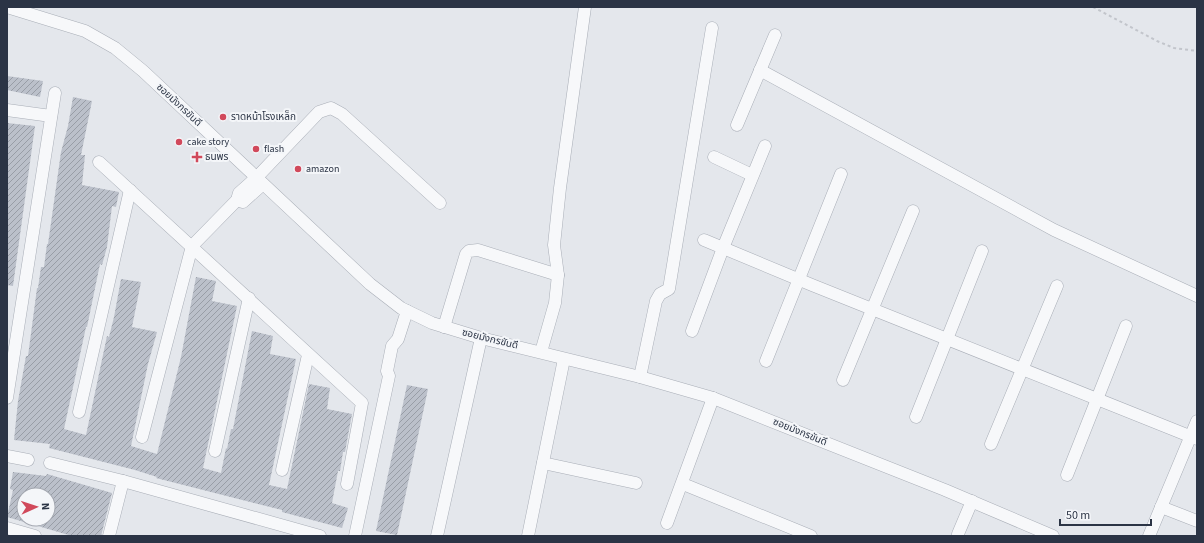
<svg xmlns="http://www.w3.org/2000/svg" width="1204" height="543" font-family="'Source Sans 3','Noto Sans Thai',sans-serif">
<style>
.building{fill:url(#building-hatch);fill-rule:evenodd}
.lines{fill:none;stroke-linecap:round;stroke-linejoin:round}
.minor-casing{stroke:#a9aeb7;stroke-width:13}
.path{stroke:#c2c5cb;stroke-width:2;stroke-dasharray:3 3;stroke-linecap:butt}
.minor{stroke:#f7f8fa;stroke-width:12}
.poi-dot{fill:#d1495b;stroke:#f4f6f9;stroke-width:1.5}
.labels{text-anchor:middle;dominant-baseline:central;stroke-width:4;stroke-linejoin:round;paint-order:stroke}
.street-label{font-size:10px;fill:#2b3445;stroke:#f4f6f9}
.poi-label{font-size:10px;fill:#2b3445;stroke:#f4f6f9;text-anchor:start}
</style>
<defs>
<pattern id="building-hatch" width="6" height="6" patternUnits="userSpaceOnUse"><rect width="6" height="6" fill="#bbc0ca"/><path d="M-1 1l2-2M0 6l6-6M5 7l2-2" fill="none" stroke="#989da6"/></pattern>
</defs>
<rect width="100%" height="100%" fill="#e4e7ec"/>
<!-- building -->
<g class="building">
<path d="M7,76L43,81L40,97L7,90Z"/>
<path d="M73,97L92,101L81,155H85L82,185L119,192L116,207L112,206L107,247L102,265L100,264L87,327H86L64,429L86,435L107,336L109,337L114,317L121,279L141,282L132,327L157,332L148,364L131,446L157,454L181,357L196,277L216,281L212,301L237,306L203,468L221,473L226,448L227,449L231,429H233L252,331L273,336L270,354L296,359L269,485L287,489L309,384L330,388L327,409L352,414L345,452H343L340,471H338L332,503L348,508L342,528L282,512V510L156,478L157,477L135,470L49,448L50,444L14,440L18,401L26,356H28L37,288H38L41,267H44L47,244H48L61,152L68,126Z"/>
<path d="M7,123L35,126L13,286L7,285Z"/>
<path d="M407,385L428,389L397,535L376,531Z"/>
<path d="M13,472L46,476L47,474L112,493L101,536H72L7,517L13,490L10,489ZM24,492L48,495V519H24Z"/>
</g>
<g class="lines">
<defs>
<g id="minor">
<path d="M7,7L85,31L115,48L143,71L370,284L401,308L432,323L481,338L640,377L713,398L945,490L1053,536"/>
<path d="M760,70L1054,230L1197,296"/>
<path d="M7,110L51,116"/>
<path d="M737,125L775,35"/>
<path d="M714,157L752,175"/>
<path d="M99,162L362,403L347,484"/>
<path d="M237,200L243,202L263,184"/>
<path d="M704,240L812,285L1197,439"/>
<path d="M444,327L466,254L469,251L478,250L558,275"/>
<path d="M692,331L723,248L765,146"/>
<path d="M541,352L555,303L558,275L554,245L560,188L585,7"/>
<path d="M766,361L841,174"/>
<path d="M640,377L656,301L660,294L669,289L712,28"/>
<path d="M843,380L913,211"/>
<path d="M7,398L55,93"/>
<path d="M79,412L130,190"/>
<path d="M916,417L982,251"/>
<path d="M142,437L192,246L237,200L239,193L257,177L319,112L331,108L342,114L440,203"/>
<path d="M991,444L1057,286"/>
<path d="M215,451L249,298"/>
<path d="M7,456L28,460"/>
<path d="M50,463L123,481L320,536"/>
<path d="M543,463L636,483"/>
<path d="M282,470L308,355"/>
<path d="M1067,475L1126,326"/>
<path d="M683,484L811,536"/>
<path d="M1161,507L1197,521"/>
<path d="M667,523L713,398"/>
<path d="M7,528L35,536"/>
<path d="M958,534L972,501"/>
<path d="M109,536L123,481"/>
<path d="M355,536L389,376L387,371L392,346L398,339L407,311"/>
<path d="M437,536L481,338"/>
<path d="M528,536L564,359"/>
<path d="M1149,536L1197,421"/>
</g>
</defs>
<!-- minor casing -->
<use href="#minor" class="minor-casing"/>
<!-- path -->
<path class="path" d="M1093,7L1157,41L1174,48L1197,51"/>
<!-- minor -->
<use href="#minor" class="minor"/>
</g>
<!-- markers -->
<g class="poi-dot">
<circle cx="223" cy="117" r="4"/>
<circle cx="179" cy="142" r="4"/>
<circle cx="256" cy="149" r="4"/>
<path d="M195 151h4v4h4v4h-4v4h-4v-4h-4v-4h4z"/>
<circle cx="298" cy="169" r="4"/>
</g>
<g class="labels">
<!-- street labels -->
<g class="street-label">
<text transform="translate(179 105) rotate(43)">ซอยมังกรขันดี</text>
<text transform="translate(490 339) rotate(14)">ซอยมังกรขันดี</text>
<text transform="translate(800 432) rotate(22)">ซอยมังกรขันดี</text>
</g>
<!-- poi labels -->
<g class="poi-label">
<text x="231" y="117">ราดหน้าโรงเหล็ก</text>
<text x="187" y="142">cake story</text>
<text x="264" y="149">flash</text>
<text x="205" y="157">ธนพร</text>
<text x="306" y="169">amazon</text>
</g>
</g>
<!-- border -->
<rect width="1204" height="543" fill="none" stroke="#2b3445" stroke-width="16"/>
<!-- north arrow -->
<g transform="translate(36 507) rotate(87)"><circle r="19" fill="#f4f6f9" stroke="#a4a8b1"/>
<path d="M0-3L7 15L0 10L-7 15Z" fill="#d1495b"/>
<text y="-6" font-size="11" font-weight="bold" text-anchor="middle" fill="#2b3445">N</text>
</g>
<!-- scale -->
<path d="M1060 519v6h91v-6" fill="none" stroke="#2b3445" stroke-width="2"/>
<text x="1066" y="519" font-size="12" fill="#2b3445" stroke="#f4f6f9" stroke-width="3" paint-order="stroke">50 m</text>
</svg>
